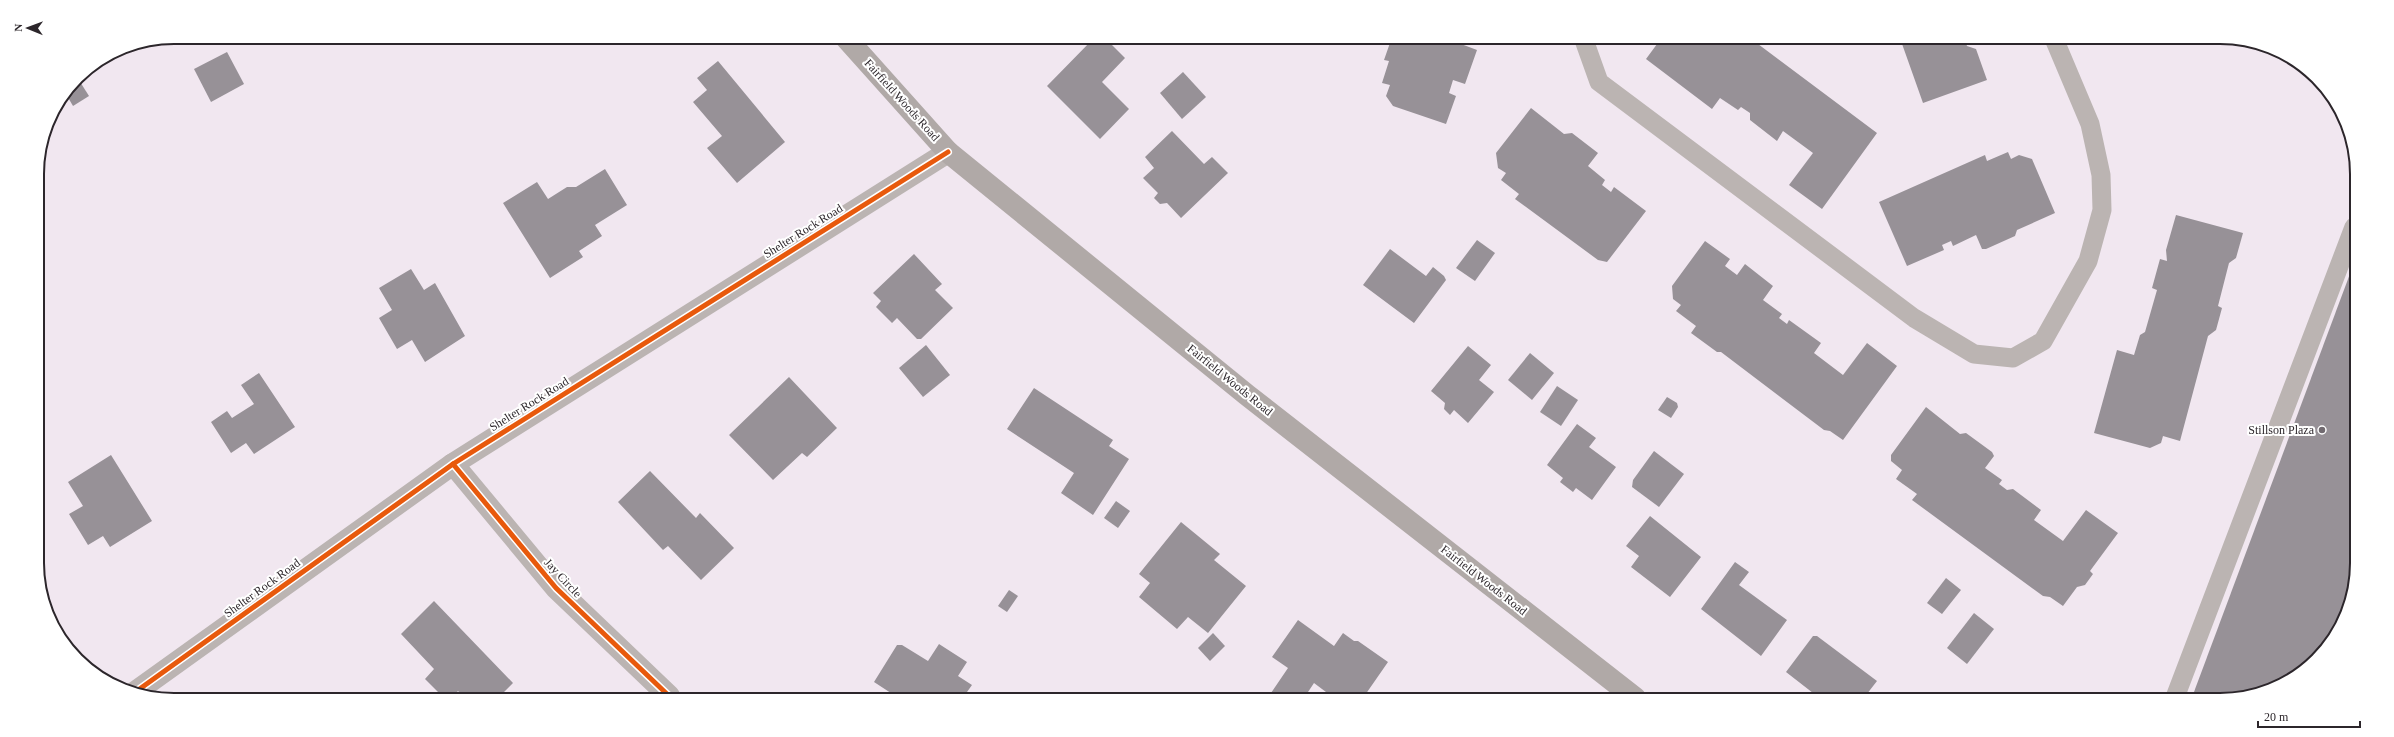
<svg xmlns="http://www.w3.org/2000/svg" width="2394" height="737" font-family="Georgia,serif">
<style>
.building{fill:#979197}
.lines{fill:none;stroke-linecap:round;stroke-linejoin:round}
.service{stroke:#bbb4b2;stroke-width:19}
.minor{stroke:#bbb4b2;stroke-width:22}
.secondary{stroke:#b0a9a7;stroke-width:22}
.cycleway-casing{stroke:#fff;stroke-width:8}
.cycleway{stroke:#e8590c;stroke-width:5}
.poi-dot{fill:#716a70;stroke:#fff;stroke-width:1.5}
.labels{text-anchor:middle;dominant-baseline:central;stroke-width:4;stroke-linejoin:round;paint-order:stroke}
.street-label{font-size:12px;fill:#2c262b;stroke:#fff}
.poi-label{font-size:12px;fill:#2c262b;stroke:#fff;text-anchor:end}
.rim{fill:none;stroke:#2c262b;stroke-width:2}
</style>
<rect width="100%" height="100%" fill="#f1e7f0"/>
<!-- building -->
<g class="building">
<path d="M1093,39H1106L1125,58L1102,82L1129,109L1100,139L1047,86Z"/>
<path d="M1391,40H1462L1461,44L1477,50L1465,84L1453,80L1449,93L1456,96L1446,124L1393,106L1386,96L1390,85L1382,83L1389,61L1384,60Z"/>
<path d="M1660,40L1759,41L1758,44L1877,133L1822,209L1789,185L1813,153L1783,131L1777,141L1750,120V113L1741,107L1738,110L1720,98L1712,109L1646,59Z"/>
<path d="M1901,41H1965L1967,46L1976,49L1987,80L1923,103Z"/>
<path d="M227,52L244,84L211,102L194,69Z"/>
<path d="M718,61L785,142L737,183L707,148L722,136L693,102L707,90L697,78Z"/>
<path d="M1183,72L1206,97L1182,119L1160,93Z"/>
<path d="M77,77L89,96L73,106L66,94Z"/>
<path d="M1531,108L1564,134L1572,133L1598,153L1588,166L1605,180L1602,185L1611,192L1614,187L1646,211L1607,262L1598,260L1515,199L1519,194L1501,180L1506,173L1498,168L1496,153Z"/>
<path d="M1172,131L1204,164L1212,157L1228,173L1181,218L1167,203L1160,204L1154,198L1158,193L1143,178L1154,168L1145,157Z"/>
<path d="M2008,152L2011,159L2019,155L2032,159L2055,213L2017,230L2015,236L1986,249H1982L1976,235L1953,246L1951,241L1942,245L1944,250L1907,266L1879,202L1985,155L1987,161Z"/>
<path d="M605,169L627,205L595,225L602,236L579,251L583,257L550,278L503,203L537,182L548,199L567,187H576Z"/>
<path d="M2176,215L2243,233L2236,258L2229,263L2218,306L2222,308L2216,330L2208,336L2180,441L2163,436L2161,443L2150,448L2094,433L2117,350L2134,355L2140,335L2145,332L2157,290L2152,288L2160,259L2167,261L2166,250Z"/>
<path d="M1477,240L1495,253L1475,281L1456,268Z"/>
<path d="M1705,241L1730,259L1725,266L1737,275L1745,264L1773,286L1763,300L1782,314L1779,318L1787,324L1789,320L1821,343L1814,353L1843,375L1867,343L1897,366L1843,440L1830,431L1824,430L1721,352H1717L1691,333L1696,326L1676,311L1681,305L1673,299L1672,286Z"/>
<path d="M1390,249L1426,276L1433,267L1444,276L1446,280L1414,323L1363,285Z"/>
<path d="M914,254L942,284L935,290L953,308L921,339H917L897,318L892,323L876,307L881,301L873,293Z"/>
<path d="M2354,263L2352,598L2334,639L2310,666L2272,690L2229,700H2191Z"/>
<path d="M411,269L424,290L435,283L465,336L425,362L412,340L397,349L379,318L392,310L379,288Z"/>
<path d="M926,345L950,375L923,397L899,368Z"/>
<path d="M1468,346L1491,365L1479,380L1494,392L1468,423L1454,410L1450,415L1444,409L1445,403L1431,391Z"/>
<path d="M1530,353L1554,373L1532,400L1508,380Z"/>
<path d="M259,373L295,427L254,454L246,443L231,453L211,422L227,411L232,418L254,404L241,385Z"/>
<path d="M789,377L837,428L807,457L802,453L773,480L729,435Z"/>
<path d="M1557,386L1578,400L1561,426L1540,412Z"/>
<path d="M1034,388L1113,440L1109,446L1129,459L1093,515L1061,493L1074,473L1007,429Z"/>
<path d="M1667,397L1677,403L1678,407L1671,418L1658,410Z"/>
<path d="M1926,407L1960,434L1966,433L1992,452L1994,456L1985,468L2002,480L1999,484L2007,490L2013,489L2041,510L2034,520L2063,541L2086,510L2118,533L2090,571L2093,574L2085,585L2077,587L2063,606L2050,597L2043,596L1912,500L1917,494L1896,479L1902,470L1891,461V455Z"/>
<path d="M1577,424L1596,438L1589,447L1616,467L1592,500L1576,488L1573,492L1560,482L1563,478L1547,465Z"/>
<path d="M1654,451L1684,474L1659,507L1632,487L1633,480Z"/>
<path d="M111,455L152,521L110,547L103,536L88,545L69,514L83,506L68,482Z"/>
<path d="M650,471L696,518L700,513L734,548L701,580L668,546L663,550L618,502Z"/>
<path d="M1116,501L1130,511L1118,528L1104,518Z"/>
<path d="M1650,516L1701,557L1670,597L1631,567L1639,556L1626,546Z"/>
<path d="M1181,522L1220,554L1214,560L1246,586L1208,633L1188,617L1177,629L1139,597L1150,583L1139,574Z"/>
<path d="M1735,562L1749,572L1739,585L1787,620L1761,656L1701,609Z"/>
<path d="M1946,578L1961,590L1942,614L1927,603Z"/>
<path d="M1009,590L1018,596L1007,612L998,606Z"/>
<path d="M434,601L513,683L500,696H463L458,691L453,696H442L425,679L434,669L401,634Z"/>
<path d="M1974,613L1994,629L1967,664L1947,648Z"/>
<path d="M1298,620L1334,646L1343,633L1354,641H1358L1388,662L1363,698H1334L1314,683L1304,698H1277L1271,693L1288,668L1272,657Z"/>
<path d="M1213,633L1225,646L1210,661L1198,648Z"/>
<path d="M1813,636H1817L1877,681L1863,699H1812L1810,698L1813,693L1786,672Z"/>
<path d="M939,644L967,662L958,676L972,685L967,692L975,697H897L874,682L897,645H902L928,661Z"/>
<path d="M2059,692L2068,699H2053Z"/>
</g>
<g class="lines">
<!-- service -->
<g class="service">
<path d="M1584,40L1599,82L1914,318L1974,354L2013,358L2043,341L2088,261L2102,210L2101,175L2090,124L2055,41"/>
<path d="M2174,700L2354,227"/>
</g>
<!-- minor -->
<g class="minor">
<path d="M453,464L556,588L669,696"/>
<path d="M134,693L453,464L948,152"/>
</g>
<!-- secondary -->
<path class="secondary" d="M846,38L948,152L1247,395L1635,698"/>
<defs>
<g id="cycleway">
<path d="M453,464L556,588L669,696"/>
<path d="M134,693L453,464L948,152"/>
</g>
</defs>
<!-- cycleway casing -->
<use href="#cycleway" class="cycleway-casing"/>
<!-- cycleway -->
<use href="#cycleway" class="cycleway"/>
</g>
<!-- markers -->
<circle class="poi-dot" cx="2322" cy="430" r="4"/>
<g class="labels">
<!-- street labels -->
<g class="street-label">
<text transform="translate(902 100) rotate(48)">Fairfield Woods Road</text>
<text transform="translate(803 231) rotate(-32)">Shelter Rock Road</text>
<text transform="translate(1230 380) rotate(39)">Fairfield Woods Road</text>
<text transform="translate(529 404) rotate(-32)">Shelter Rock Road</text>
<text transform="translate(563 578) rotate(47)">Jay Circle</text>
<text transform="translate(1484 580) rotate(38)">Fairfield Woods Road</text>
<text transform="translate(262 588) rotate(-36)">Shelter Rock Road</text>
</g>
<!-- poi labels -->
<g class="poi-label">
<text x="2314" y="430">Stillson Plaza</text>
</g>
</g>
<!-- crop -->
<path d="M0 0H2394V737H0ZM174 44H2220A130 130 0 0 1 2350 174V563A130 130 0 0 1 2220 693H174A130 130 0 0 1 44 563V174A130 130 0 0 1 174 44Z" fill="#fff" fill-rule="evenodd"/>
<path class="rim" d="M174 44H2220A130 130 0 0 1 2350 174V563A130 130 0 0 1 2220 693H174A130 130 0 0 1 44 563V174A130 130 0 0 1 174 44Z"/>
<!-- north arrow -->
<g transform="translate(28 28) rotate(271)" stroke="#ffffff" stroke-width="3" paint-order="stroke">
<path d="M0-3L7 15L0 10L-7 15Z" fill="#2c262b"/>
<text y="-6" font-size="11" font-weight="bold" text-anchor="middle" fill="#2c262b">N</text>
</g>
<!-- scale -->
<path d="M2258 721v6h102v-6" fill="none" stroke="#2c262b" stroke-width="2"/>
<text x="2264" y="721" font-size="12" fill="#2c262b" stroke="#ffffff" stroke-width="3" paint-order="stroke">20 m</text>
</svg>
